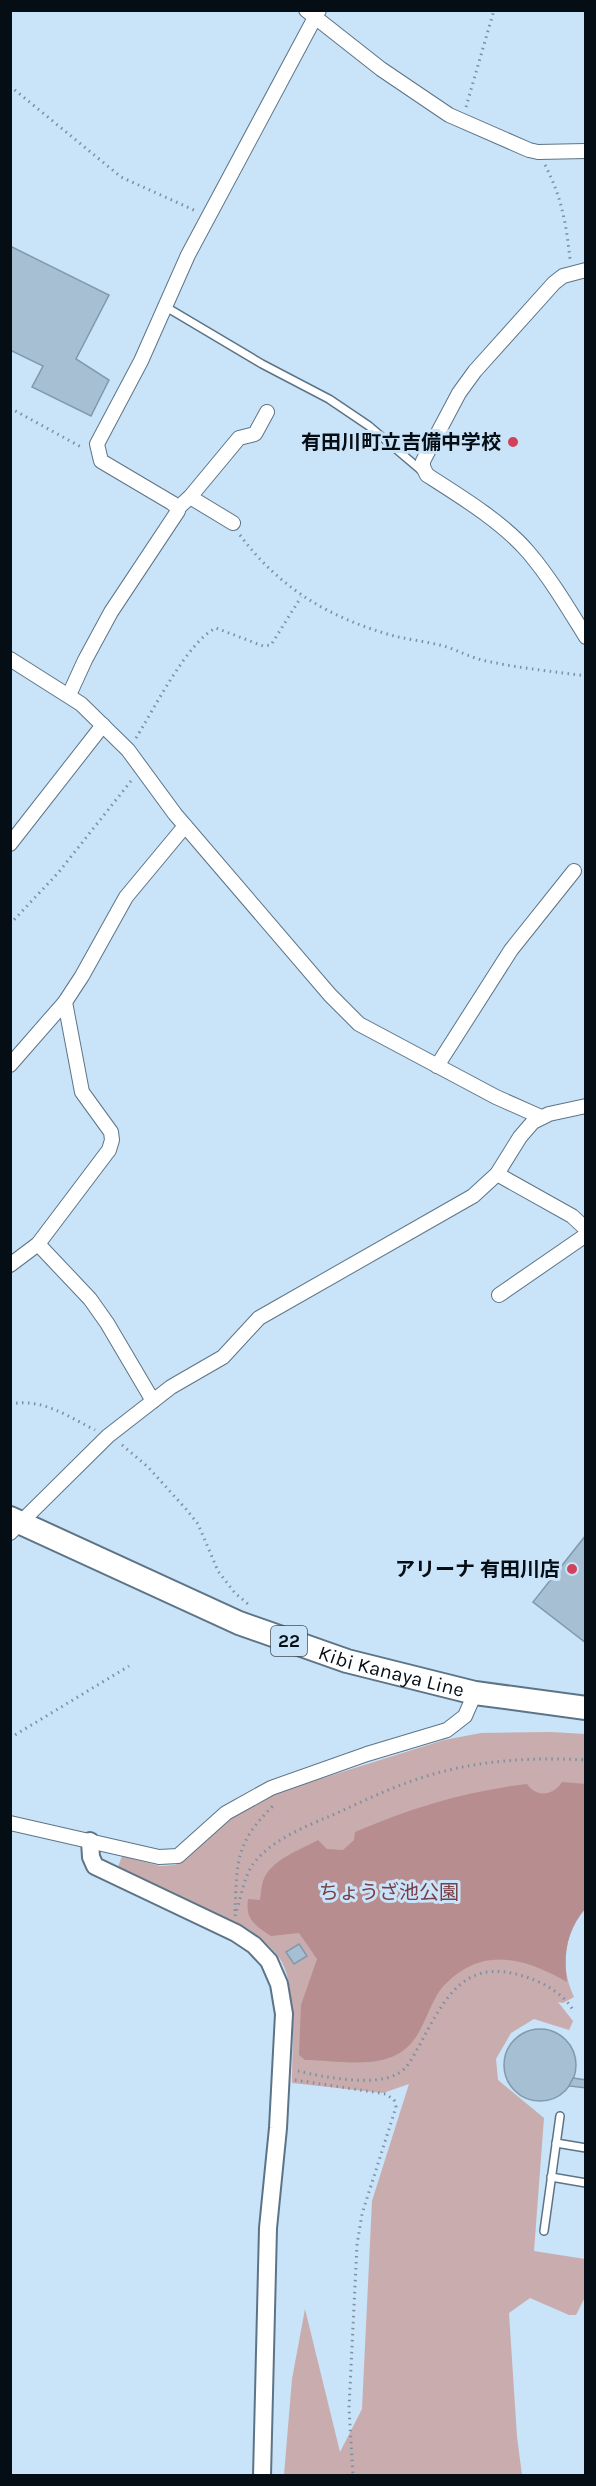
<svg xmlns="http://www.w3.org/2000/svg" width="596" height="2486" font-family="Karla,'Noto Sans JP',sans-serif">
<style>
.green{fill:#c9acae}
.water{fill:#b78d90}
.building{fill:#a6bfd3;stroke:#8199ad;stroke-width:1.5}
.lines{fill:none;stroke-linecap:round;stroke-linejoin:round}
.service-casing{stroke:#5d7487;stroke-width:10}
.minor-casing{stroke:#5d7487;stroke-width:16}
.tertiary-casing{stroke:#5d7487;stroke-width:20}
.primary-casing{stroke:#5d7487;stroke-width:26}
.path{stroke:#7d90a0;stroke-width:3;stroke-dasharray:1.5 4.5;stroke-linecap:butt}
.service{stroke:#fff;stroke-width:7}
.minor{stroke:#fff;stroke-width:14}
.tertiary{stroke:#fff;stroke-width:16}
.primary{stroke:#fff;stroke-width:22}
.poi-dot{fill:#d1415e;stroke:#c9e3f8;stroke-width:2}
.labels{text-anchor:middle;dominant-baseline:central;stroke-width:6;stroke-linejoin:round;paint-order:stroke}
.shield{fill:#c9e3f8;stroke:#404e59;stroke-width:1.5}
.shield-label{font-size:18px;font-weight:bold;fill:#060e15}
.poi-label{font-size:20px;font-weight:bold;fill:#060e15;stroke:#c9e3f8;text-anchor:end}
.street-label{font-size:20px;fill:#060e15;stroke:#c9e3f8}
.park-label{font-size:20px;fill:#793e46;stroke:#c9e3f8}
</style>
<rect width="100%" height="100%" fill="#c9e3f8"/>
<!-- green -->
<path class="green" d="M551,1732L585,1734V1909C563,1935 560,1967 574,1997L563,2003L558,2002L573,2021L569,2030L534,2019L511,2033L496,2059L498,2080L544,2118L534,2251L585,2259V2297L576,2315H569L530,2298L509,2313L517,2437L522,2475H284L292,2379L305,2309L340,2452L362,2409L372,2201L409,2084L383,2093L292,2083C292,2052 297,1984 280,1959C272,1947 260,1938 250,1930L118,1867L122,1856L160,1866L175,1865L188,1856L216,1830L240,1812L278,1792L444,1740L481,1733Z"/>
<!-- water -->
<path class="water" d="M562,1782L586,1784L585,1909C567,1930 563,1955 567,1982C533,1963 495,1948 460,1972C451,1978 442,1986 437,1995C426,2013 422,2036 404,2050C378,2070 336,2060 305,2060L299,2055L301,2005L317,1959L299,1933L271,1936C255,1925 245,1920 248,1899L260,1900C261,1894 261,1887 263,1881C270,1860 300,1850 318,1840L327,1849L343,1850L354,1840L355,1832C411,1808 466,1791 527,1784C537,1798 553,1796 562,1782Z"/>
<!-- building -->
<g class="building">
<path d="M10,246L109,295L76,359L109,380L91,416L32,387L43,366L10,350Z"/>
<path d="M586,1535V1643L533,1602Z"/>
<path d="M299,1944L307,1956L294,1964L286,1952Z"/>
<circle cx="540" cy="2065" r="36"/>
<path d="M573,2078L586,2080V2088L569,2086Z"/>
</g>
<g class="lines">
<defs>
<g id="service">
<path d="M166,307L262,364L329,399L369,426L422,471"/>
<path d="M556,2143L586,2148"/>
<path d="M551,2177L586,2183"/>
<path d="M544,2231L560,2116"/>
</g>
<g id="minor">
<path d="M306,10L381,69L449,115L529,150L538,152L586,151"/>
<path d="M586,270L563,276L554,283L475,371L459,393L423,461V467L427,475C460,496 504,523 529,553C551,579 568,608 586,637"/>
<path d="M190,497L233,523"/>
<path d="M178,508L190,497L239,438L255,434L267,412"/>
<path d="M10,659L81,704L128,750L175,814L330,995L359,1024L496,1097L541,1117"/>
<path d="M69,695L85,660L111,612L178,511V508L172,503L101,461L97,444L141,361L188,255L319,10"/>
<path d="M10,844L103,725"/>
<path d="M10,1065L65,1002L82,976L126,897L185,826"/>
<path d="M437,1066L511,950L574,871"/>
<path d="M497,1174L572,1216L586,1229"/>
<path d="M38,1244L90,1299L107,1323L153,1401"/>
<path d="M10,1265L38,1244L109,1150L112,1140L111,1132L82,1092L65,1002"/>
<path d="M499,1295L586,1235"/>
<path d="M10,1533L108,1436L171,1387L223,1357L259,1318L473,1196L497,1174L520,1137L533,1122L549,1114L586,1106"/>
<path d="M10,1823L159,1857L178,1856L226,1813L271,1788L367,1754L447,1730L465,1716L475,1693"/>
</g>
<path id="tertiary" d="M90,1841L91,1857L95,1866L236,1933L254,1945L269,1961L279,1984L284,2014L278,2128L268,2228L262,2476"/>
<g id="primary">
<path id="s1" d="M10,1518L239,1623L347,1661L475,1693L586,1708"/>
</g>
</defs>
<!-- service casing -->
<use href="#service" class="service-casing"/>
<!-- minor casing -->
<use href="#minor" class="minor-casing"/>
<!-- tertiary casing -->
<use href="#tertiary" class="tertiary-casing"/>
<!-- primary casing -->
<use href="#primary" class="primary-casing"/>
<!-- path -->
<g class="path">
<path d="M10,86L121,177L196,211"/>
<path d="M466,107L494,10"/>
<path d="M545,165C562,198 566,223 570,259"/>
<path d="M10,408L83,448"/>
<path d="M240,535C280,589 330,618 394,636C411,640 430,642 447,647C459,651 470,657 482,660C516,668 551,671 586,676"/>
<path d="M136,738C154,709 188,641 216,628L263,646L271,645L301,597"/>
<path d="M10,924L58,873L131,781"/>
<path d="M10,1404C43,1398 67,1416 95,1430"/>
<path d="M122,1445L148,1467L186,1509L198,1524L218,1571L235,1593L248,1604L247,1606"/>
<path d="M10,1738L129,1666"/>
<path d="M235,1911C237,1862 235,1843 273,1806"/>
<path d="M235,1916C241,1899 243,1879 253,1864C270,1841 304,1827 330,1816C362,1802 393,1786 427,1776C479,1760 531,1757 586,1760"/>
<path d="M298,2071C323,2077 374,2087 397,2074C408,2069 413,2056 419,2046C444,2000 463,1957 523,1976C543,1982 565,1994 574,2012"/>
<path d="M295,2080L386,2094L394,2100L396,2107L362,2214L357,2245L349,2408L353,2476"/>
</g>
<!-- service -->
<use href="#service" class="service"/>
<!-- minor -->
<use href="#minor" class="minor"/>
<!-- tertiary -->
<use href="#tertiary" class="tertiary"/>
<!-- primary -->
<use href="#primary" class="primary"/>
</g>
<!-- markers -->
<g class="poi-dot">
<circle cx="513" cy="442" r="6"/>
<circle cx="572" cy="1569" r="6"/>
</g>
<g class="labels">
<!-- shield labels -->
<rect class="shield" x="271" y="1626" width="36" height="30" rx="4.5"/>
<g class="shield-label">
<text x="289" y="1641">22</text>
</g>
<!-- poi labels -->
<g class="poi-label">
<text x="501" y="442">有田川町立吉備中学校</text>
<text x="560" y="1569">アリーナ 有田川店</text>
</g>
<!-- street labels -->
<g class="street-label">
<text stroke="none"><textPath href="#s1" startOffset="412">Kibi Kanaya Line</textPath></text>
</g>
<!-- park labels -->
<g class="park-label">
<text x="389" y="1892">ちょうざ池公園</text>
</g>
</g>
<!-- border -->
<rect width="596" height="2486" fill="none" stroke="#060e15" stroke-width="24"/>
</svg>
